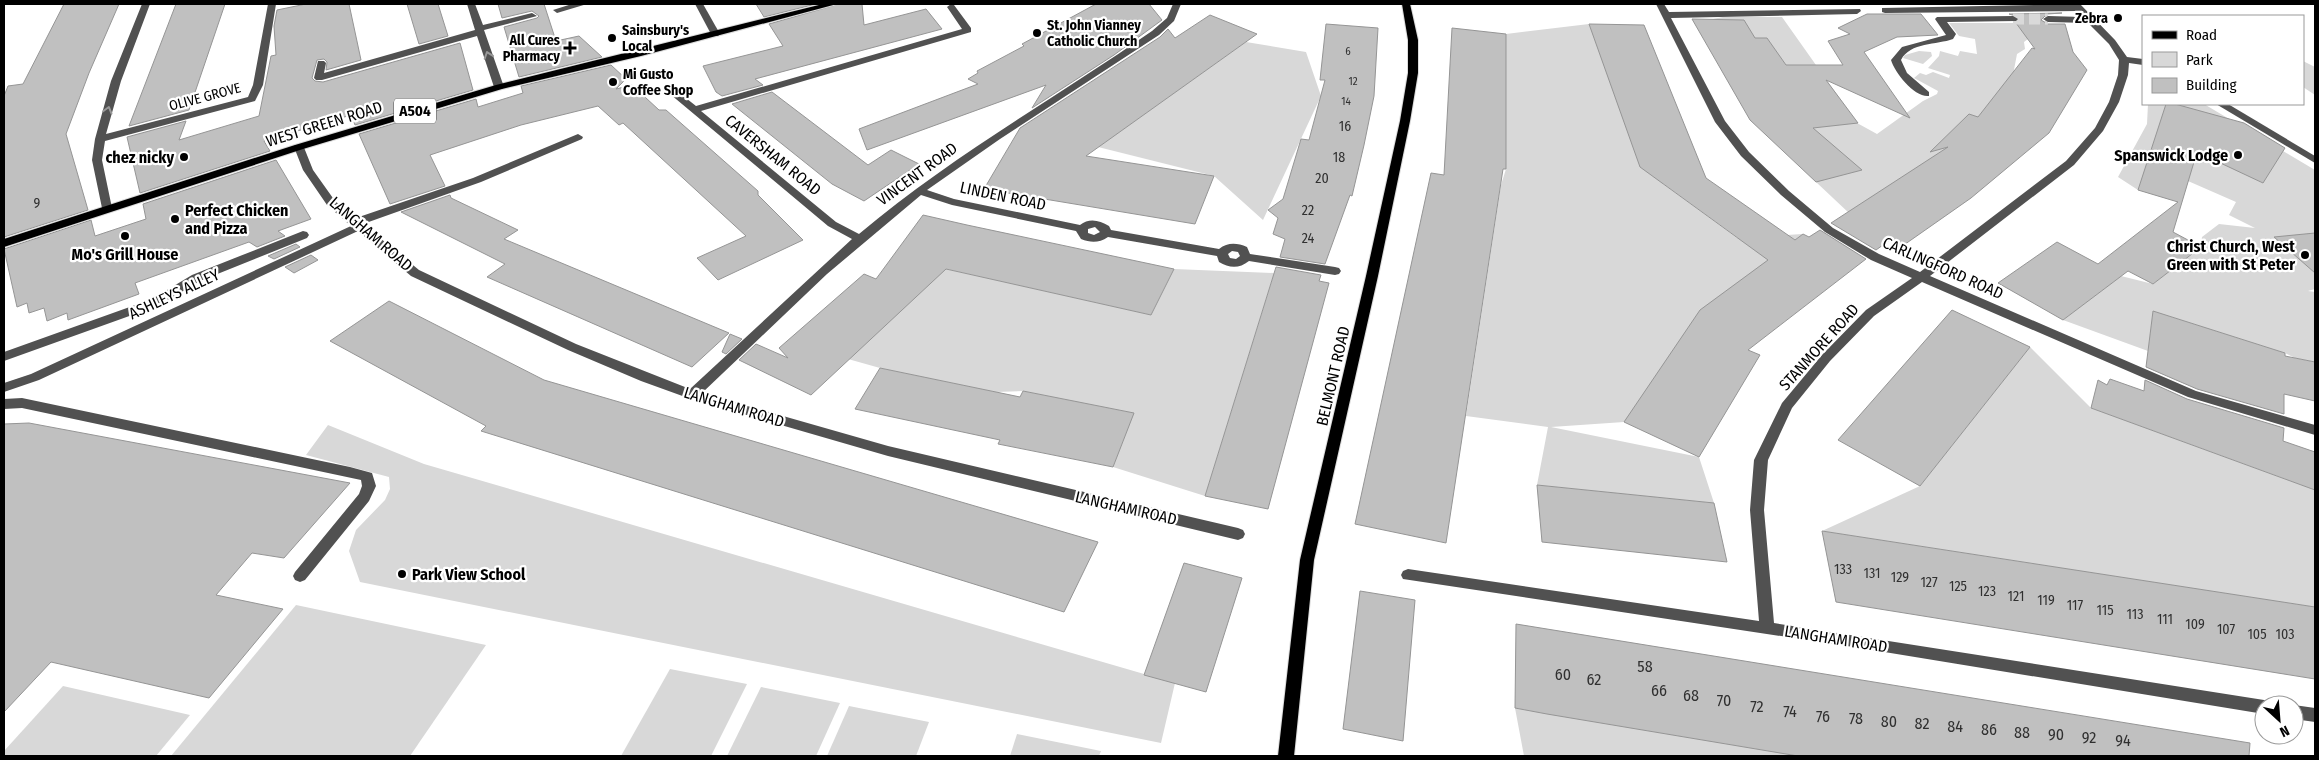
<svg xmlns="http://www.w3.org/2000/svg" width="2319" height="760" font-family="'Fira Sans Condensed',sans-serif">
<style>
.green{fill:#d8d8d8}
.building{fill:#c0c0c0;stroke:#959595}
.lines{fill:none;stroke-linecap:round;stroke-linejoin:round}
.minor-tunnel{stroke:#d9d9d9;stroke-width:11;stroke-dasharray:11 5;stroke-linecap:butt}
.major-casing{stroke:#dbdbdb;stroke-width:2}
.minor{fill:#515151;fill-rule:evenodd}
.major{fill:#000;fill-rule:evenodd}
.oneway{stroke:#979797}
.poi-dot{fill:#000;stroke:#fff;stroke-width:2}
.labels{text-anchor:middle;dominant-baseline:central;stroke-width:4.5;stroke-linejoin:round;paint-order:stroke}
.far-number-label{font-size:11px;fill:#303030}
.far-poi-label{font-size:14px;font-weight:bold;fill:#000;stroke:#fff;text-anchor:start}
.far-street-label{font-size:14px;fill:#000;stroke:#fff}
.number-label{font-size:14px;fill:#303030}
.shield{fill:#fff;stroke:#4c4c4c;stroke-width:1}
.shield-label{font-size:15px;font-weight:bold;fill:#000}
.street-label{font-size:16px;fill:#000;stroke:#fff}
.poi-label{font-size:16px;font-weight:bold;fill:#000;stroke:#fff;text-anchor:end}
.near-number-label{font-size:16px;fill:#303030}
</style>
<rect width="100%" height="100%" fill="#fff"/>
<!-- green -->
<g class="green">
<path d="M1723,17H1782L1857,123L1877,134L1923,101L1937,94L1938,91L1914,78L1920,73L1926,75L1933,72L1949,78L1950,75L1928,68L1939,56L1940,51L1958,56L1960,51L1977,54L1975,39L1959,36L1949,23H2016L2032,36L2024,42L2025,49L2017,54L2013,75L1997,118L1850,214L1816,182L1785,127L1713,19Z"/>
<path d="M1589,24L1663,184L1737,238L1803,234L1624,422L1551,427L1699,457L1714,503L1537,485L1548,427L1466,416L1501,185L1506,169V34Z"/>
<path d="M1246,42L1306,52L1321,96L1263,220L1214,176L1098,147Z"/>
<path d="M1919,51L1931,52L1932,56L1923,64L1903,58L1905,55Z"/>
<path d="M2303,61L2315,67V95L2303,87Z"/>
<path d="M2148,104H2204L2315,170V289L2308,291L2315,292V362L2295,358L2285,353L2153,311L2148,351L2063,320L2121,276L2153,284L2201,247L2202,237L2219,224L2255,228L2229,215L2236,202L2188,181L2181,203L2138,190L2118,177L2147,124Z"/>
<path d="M892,257L1151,315L1174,269L1274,273L1205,496L1113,467L1133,413L1023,391L996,392L880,368L848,359Z"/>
<path d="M2030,347L2091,408L2315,490V607L1822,531L1920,486Z"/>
<path d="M328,425L424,464L1175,683L1161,743L360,582L349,551L356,530L385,500L390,489L389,477L306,455Z"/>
<path d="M296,605L486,645L410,756H171Z"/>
<path d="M670,669L747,684L711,756H621Z"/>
<path d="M63,686L190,715L156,756H4V751Z"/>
<path d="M761,687L840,703L816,756H727Z"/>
<path d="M849,706L929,722L916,756H827Z"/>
<path d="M1515,708L1799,756H1524Z"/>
<path d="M1017,734L1101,751L1099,756H1010Z"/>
</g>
<!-- building -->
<g class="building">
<path d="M64,4H119L89,73L66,134L88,210L4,237V96L8,86L23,84Z"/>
<path d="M176,4H225L189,110L129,126Z"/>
<path d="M306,4H349L361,60L326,70L327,62L324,59L317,60L312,78L315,81L323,82L460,43L473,90L355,125L351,115L264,141L270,151L140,193L127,137L186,121L179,140L259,116L271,56L276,55L274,26L277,10Z"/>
<path d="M407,4H438L448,36L419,44Z"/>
<path d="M498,4H544L556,41L579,36L602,57L519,77L504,27L537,18L539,16L532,11L502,18Z"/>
<path d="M756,4H816L764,17Z"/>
<path d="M839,4H862L864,25L926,9L942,29L755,79L763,85L722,96L716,92L703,66L783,46L769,24Z"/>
<path d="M1096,4H1149L1162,20L1114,55L1032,108L1046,85L867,150L859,129L978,84L968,79L978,73L977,71L1024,46L1022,44Z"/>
<path d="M2062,13L2047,14L2041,20L2048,24H2065L2073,52L2087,70L2049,133L1971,198L1901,247L1890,240L1876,250L1831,223L1948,147L1930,152L1969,114L1978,117L2032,48L2035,49L2016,23L2019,20V17L2009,14Z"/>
<path d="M1867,14H1921L1938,35L1897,37L1864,52L1910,118L1826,80L1858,123L1813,128L1862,170L1816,182L1750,120L1692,19L1744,20L1755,38H1767L1786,65H1843L1828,41L1850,34L1838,28Z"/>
<path d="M1210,15L1257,34L1086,156L1214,176L1195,224L984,189L1020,128L1160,37L1168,29L1175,38Z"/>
<path d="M1326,24L1378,28L1374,96L1364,145L1352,196L1350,195L1325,264L1280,257L1285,239L1273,234L1278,218L1268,210L1283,199L1301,139L1309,140L1325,80H1320Z"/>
<path d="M1589,24L1644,25L1706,178L1795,240L1803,234L1809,237L1820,230L1866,259L1748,350L1760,355L1699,457L1624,422L1700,310L1768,260L1640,167Z"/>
<path d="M1452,28L1506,34V169H1503L1446,543L1355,524L1431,173L1444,175Z"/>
<path d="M611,65L626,79L616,89L632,85L659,110H666L758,191V195L803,240L718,280L697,258L746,236L623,123L619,125L598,106L521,125L430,155L445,186L390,204L359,134L476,99L478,107L523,93L521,86Z"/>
<path d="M772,92L868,165L891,150L919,164L864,201L832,184L732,104Z"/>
<path d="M2166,104H2175L2244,123L2285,148L2263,183L2197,152L2173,232L2201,247L2153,284L2128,271L2063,320L1998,283L2057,242L2098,264L2178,202L2138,190Z"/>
<path d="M276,160L311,219L278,231L285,236L257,247L249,242L135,283L139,294L68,320L67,313L47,321L44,308L29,313L27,303L17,307L4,249L91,220L95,236L146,219L143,204Z"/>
<path d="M450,195L451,198L518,230L504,239L729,333L692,367L487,277L505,264L401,212Z"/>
<path d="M923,215L967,225L1174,269L1151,315L946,269L811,395L739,360L756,344L788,358L779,348L864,274L876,279Z"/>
<path d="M2315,233V273L2274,237Z"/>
<path d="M296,244L300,247L274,259L268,256Z"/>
<path d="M311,255L318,260L294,273L285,267Z"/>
<path d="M1276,267L1321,275L1319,281L1329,283L1268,509L1205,496Z"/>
<path d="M389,301L544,380L1098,542L1064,612L481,431L486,426L330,341Z"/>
<path d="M1952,310L2030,347L1920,486L1838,440Z"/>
<path d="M2153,311L2285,353V356L2315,362V401L2284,394V414L2197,389L2146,367Z"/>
<path d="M730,334L742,339L726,354L722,352Z"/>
<path d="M880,368L1020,397L1023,391L1134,413L1113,467L998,444L1000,440L855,409Z"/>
<path d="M2110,379L2144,391L2145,380L2187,399L2284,428L2283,441L2315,452V490L2091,408L2098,380L2107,385Z"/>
<path d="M29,423L350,483L284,558L252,553L216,595L283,609L209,698L51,662L4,712V424Z"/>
<path d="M1537,485L1714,503L1727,562L1542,542Z"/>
<path d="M1822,531L2315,607V679L1836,602Z"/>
<path d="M1184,563L1242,578L1206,692L1144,675Z"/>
<path d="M1360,591L1415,600L1403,741L1343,729Z"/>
<path d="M1516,624L2250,743L2249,756H1798L1547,714L1515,708Z"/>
</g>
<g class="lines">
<!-- minor-tunnel -->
<path class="minor-tunnel" d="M2013,19H2048"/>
<defs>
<g id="major">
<path d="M823,4H837L641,56L502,89L303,149L4,247V239L295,145L496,85Z"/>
<path d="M1402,4H1410L1418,40V73L1410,121L1378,276L1314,560L1294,756H1278L1300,560L1366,276L1400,121L1408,73V40Z"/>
</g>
</defs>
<!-- major casing -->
<use href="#major" class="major-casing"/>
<!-- minor -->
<g class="minor">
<path d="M142,4H150L121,81L106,134L248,97L253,85L268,4H276L263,85L255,101L105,141L102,160L112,208L107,211L102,208L92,160L95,139L111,81Z"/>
<path d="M467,4H475L483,25L532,13L537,16L484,30L504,87L502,89H496L494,87L477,36L322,80H316L314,78L318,61H324L326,63L324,73L475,30Z"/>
<path d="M572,4H587L557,13L553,10Z"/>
<path d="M695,4H703L720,34L718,36H712Z"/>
<path d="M951,4L954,5L971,28V32L701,111L836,222L859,234C950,157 1054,99 1152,31L1167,18L1173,4H1181L1174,21L1159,35L1000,139L927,190L954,199L1080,225C1089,218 1099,220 1109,226L1111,230L1219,249C1228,242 1237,243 1247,247L1250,254L1335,267L1339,268L1341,271L1339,274L1335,275L1249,261C1239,269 1229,268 1219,262L1217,256L1108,237C1099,243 1091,243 1081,239L1076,231L952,205L921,195L827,274L702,393L888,446L1238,528L1243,530L1245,534L1243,538L1238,540L888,456L688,398L641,381L568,350L411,276L358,231L39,380L4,392V383L31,374L351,226L327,205L303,170L294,147L295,145H303L313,170L335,201L356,218L473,178L578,134L583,137L582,139L481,182L363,224L419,270L576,344L690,389L852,239L828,226L664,89L669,86L672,87L696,106L962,29L947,7ZM1095,227L1100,232L1094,235L1088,233V229ZM1232,251L1238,252L1240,256L1236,259L1230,258L1228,254Z"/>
<path d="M1656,4H1664L1669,12L1860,9L1861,11L1857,14L1671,18L1725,121L1749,152L1789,191L1833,228L1879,254L1920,272L2066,161L2095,128L2109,102L2118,75L2119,60L2109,44L2088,23L2048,22L2043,19L2048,16L2083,17L2077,11L1885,13L1882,12V8L2080,4L2115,40L2127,57L2143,59V65L2129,63L2128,75L2119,102L2103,131L2074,165L1930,276L2196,391L2315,425V435L2188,397L1922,282L1874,316L1830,361L1792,408L1768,460L1764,510L1774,623L2264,700L2270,702L2271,705H2264V714L1860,648L1403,579L1401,575L1403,571L1408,569L1759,621L1750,510L1754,460L1782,403L1822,355L1866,310L1912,278L1871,260L1825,232L1781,195L1741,156L1715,122Z"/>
<path d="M2013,16L2018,19L2016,21L1947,22L1956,34L1953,39C1937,45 1910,42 1901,60L1907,73L1929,92V96C1915,98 1895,73 1891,60L1902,47L1946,35L1935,19L1937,17Z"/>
<path d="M2216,104H2228L2315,156V163Z"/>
<path d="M303,231L307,232L309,235L307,238L200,281L160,305L4,361V352L152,299L192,275Z"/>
<path d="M22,398L350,467L372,473L376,486L369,501L305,580L300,582L295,580L293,576L295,572L359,494L362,486L361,480L22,408L4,409V399Z"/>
<path d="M2294,705L2315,708V722L2294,719Z"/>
</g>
<!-- major -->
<use href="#major" class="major"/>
</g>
<!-- one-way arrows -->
<defs><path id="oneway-chevron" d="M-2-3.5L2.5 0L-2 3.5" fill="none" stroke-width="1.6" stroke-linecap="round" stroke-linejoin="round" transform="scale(1.25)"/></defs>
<g class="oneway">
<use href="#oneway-chevron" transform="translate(488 55) rotate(-109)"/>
<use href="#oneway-chevron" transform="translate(108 110) rotate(-74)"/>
</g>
<!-- markers -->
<g class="poi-dot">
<circle cx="2118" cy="18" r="5"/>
<circle cx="1037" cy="33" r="5"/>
<circle cx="612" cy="38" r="5"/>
<path d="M567.5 40.5h5v5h5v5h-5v5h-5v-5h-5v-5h5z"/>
<circle cx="613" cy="82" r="5"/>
<circle cx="2238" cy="155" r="5"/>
<circle cx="184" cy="157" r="5"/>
<circle cx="175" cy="219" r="5"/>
<circle cx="125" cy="236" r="5"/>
<circle cx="2305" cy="255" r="5"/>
<circle cx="402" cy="574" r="5"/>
</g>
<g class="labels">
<!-- far-number labels -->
<g class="far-number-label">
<text x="1348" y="51">6</text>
<text x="1353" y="81">12</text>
<text x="1346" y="101">14</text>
</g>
<!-- far-poi labels -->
<g class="far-poi-label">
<text x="2108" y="18" text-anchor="end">Zebra</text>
<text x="1047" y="25">St. John Vianney<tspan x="1047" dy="16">Catholic Church</tspan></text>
<text x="622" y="30">Sainsbury's<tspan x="622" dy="16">Local</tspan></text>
<text x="560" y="40" text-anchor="end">All Cures<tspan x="560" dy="16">Pharmacy</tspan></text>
<text x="623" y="74">Mi Gusto<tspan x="623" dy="16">Coffee Shop</tspan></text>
</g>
<!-- far-street labels -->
<g class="far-street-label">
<text transform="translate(205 97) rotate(-15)">OLIVE GROVE</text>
</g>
<!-- number labels -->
<g class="number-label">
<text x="1345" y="126">16</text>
<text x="1339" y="157">18</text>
<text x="1322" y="178">20</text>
<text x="37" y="203">9</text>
<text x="1308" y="210">22</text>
<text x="1308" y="238">24</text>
<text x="1843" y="569">133</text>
<text x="1872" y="573">131</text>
<text x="1900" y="577">129</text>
<text x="1929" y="582">127</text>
<text x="1958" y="586">125</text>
<text x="1987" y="591">123</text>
<text x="2016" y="596">121</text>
<text x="2046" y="600">119</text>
<text x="2075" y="605">117</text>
<text x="2105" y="610">115</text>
<text x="2135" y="614">113</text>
<text x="2165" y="619">111</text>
<text x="2195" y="624">109</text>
<text x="2226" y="629">107</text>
<text x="2257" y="634">105</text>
<text x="2285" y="634">103</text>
</g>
<!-- shield labels -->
<rect class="shield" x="394" y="98.5" width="42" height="25" rx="4"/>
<g class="shield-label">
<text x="415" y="111">A504</text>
</g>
<!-- street labels -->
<g class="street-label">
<text transform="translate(324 124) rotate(-17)">WEST GREEN ROAD</text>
<text transform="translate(773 155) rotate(39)">CAVERSHAM ROAD</text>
<text transform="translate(917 174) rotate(-36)">VINCENT ROAD</text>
<text transform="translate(1003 196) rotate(12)">LINDEN ROAD</text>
<text transform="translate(371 234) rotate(41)">LANGHAM ROAD</text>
<text transform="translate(1943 268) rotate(24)">CARLINGFORD ROAD</text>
<text transform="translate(174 294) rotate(-25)">ASHLEYS ALLEY</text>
<text transform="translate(1819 347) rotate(-48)">STANMORE ROAD</text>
<text transform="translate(1333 376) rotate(-77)">BELMONT ROAD</text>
<text transform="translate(734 407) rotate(17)">LANGHAM ROAD</text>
<text transform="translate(1126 508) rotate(13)">LANGHAM ROAD</text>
<text transform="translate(1836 639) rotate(9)">LANGHAM ROAD</text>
</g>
<!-- poi labels -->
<g class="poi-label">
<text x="2228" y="155">Spanswick Lodge</text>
<text x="174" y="157">chez nicky</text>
<text x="185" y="210" text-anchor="start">Perfect Chicken<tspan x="185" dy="18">and Pizza</tspan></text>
<text x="2295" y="246">Christ Church, West<tspan x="2295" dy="18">Green with St Peter</tspan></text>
<text x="125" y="254" text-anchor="middle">Mo's Grill House</text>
<text x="412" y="574" text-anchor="start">Park View School</text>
</g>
<!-- near-number labels -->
<g class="near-number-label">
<text x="1645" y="666">58</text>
<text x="1563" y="674">60</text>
<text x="1594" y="679">62</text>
<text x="1659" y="690">66</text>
<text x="1691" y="695">68</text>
<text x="1724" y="700">70</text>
<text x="1757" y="706">72</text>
<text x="1790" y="711">74</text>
<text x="1823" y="716">76</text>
<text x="1856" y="718">78</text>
<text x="1889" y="721">80</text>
<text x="1922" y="723">82</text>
<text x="1955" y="726">84</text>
<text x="1989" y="729">86</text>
<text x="2022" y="732">88</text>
<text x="2056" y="734">90</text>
<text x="2089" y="737">92</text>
<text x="2123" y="740">94</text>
</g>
</g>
<!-- border -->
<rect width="2319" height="760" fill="none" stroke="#000000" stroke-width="10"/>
<!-- legend -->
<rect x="2142" y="15" width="162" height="90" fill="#ffffff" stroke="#999999"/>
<rect x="2152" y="31" width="25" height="8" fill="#000000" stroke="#999999"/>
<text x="2186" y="40" font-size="15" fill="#000000">Road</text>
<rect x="2152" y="52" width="25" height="15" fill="#d8d8d8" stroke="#999999"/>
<text x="2186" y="65" font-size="15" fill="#000000">Park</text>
<rect x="2152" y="78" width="25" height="15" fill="#c0c0c0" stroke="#999999"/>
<text x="2186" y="90" font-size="15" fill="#000000">Building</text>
<!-- north arrow -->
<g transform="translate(2279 720) rotate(154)"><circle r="24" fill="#ffffff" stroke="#999999"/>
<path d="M0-4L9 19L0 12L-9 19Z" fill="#000000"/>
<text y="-8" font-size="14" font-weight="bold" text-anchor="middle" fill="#000000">N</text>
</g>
</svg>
